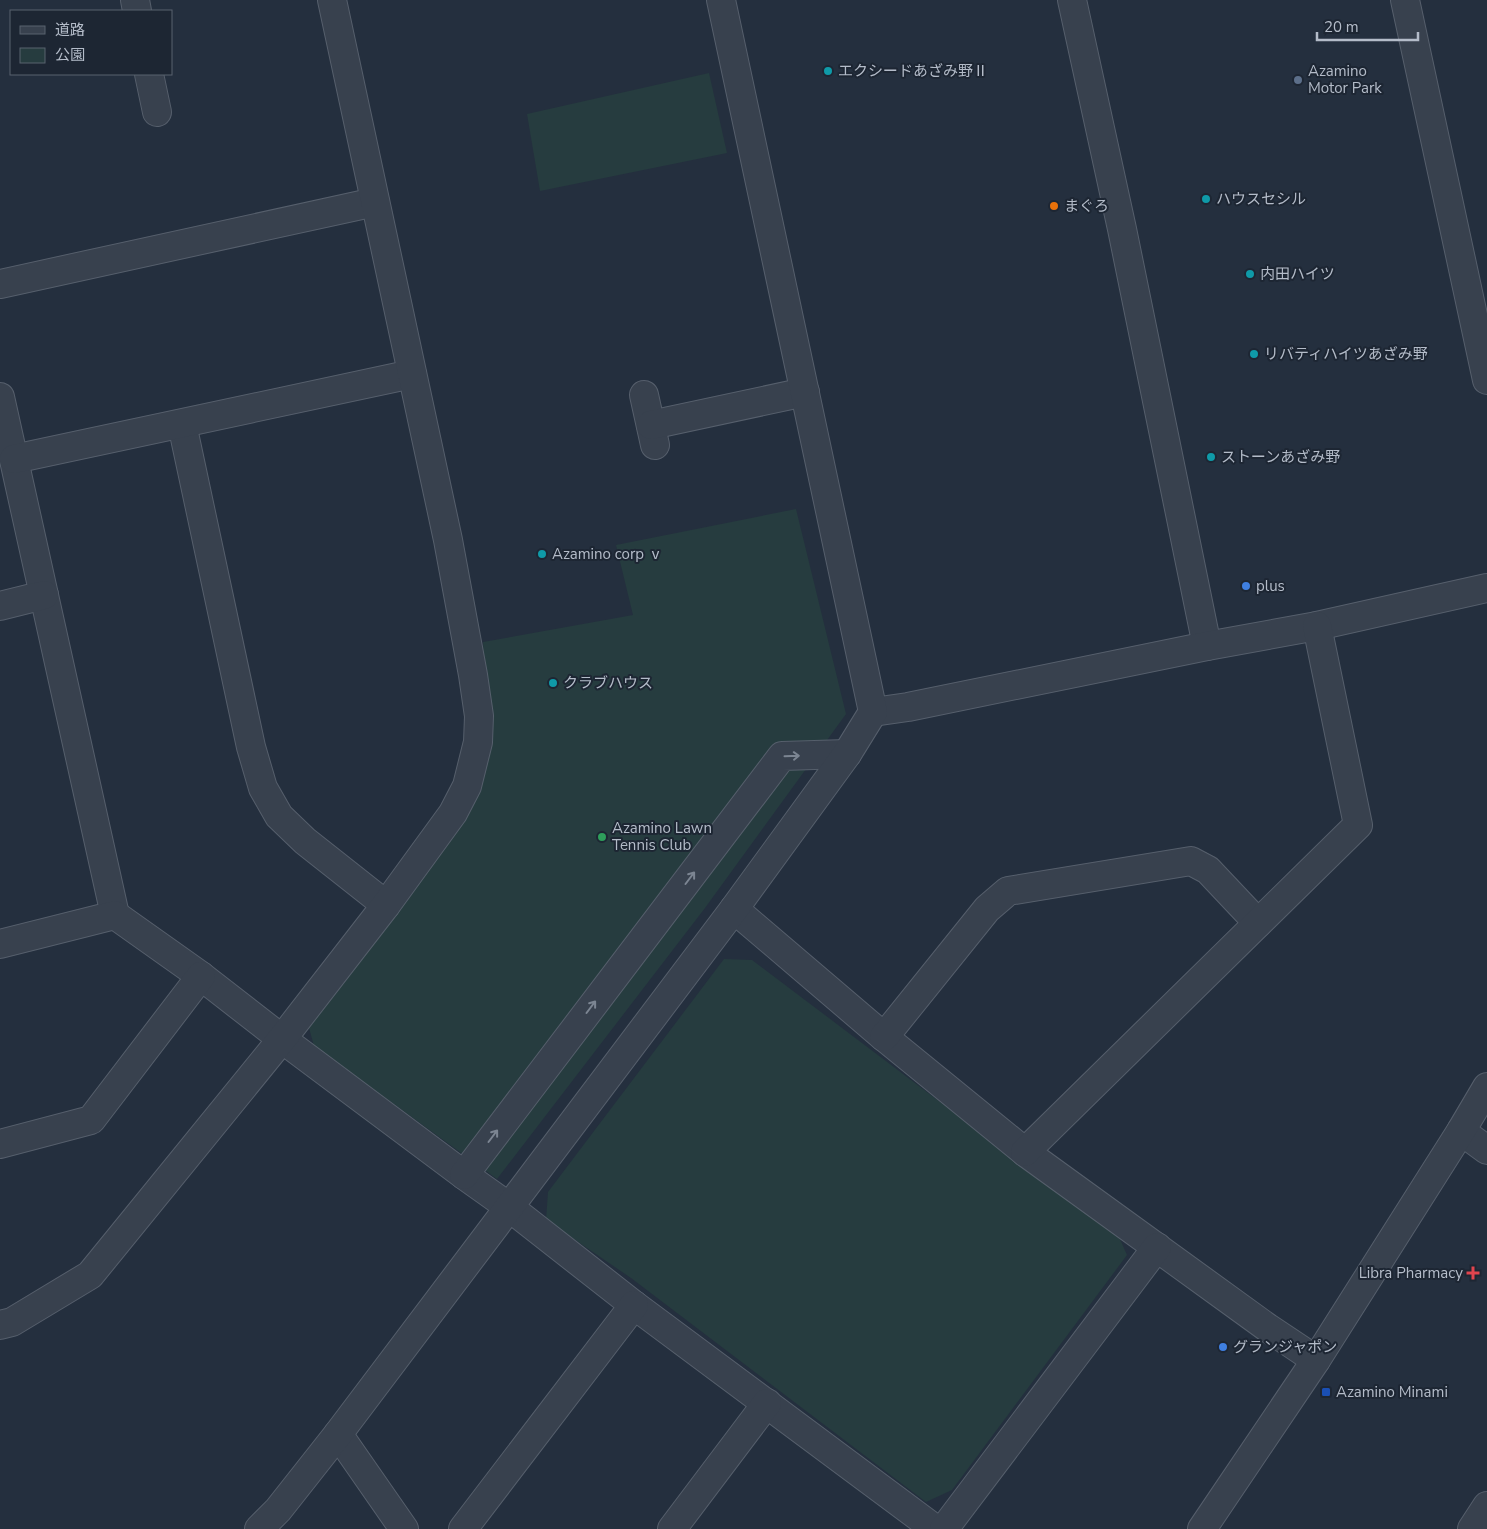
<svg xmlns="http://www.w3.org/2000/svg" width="1487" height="1529" font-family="'Nunito Sans','Noto Sans JP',sans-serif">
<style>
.green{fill:#263c3f}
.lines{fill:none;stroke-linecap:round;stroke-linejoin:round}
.minor-casing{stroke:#565f6c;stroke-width:30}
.minor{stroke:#38414e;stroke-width:28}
.oneway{stroke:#7c8592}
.culture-dot{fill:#0f9aa8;stroke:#1d2633;stroke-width:2}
.service-dot{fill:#5c6f8a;stroke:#1d2633;stroke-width:2}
.food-dot{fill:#e8710a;stroke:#1d2633;stroke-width:2}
.shop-dot{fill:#3f7fe0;stroke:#1d2633;stroke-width:2}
.leisure-dot{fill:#2e9e5b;stroke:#1d2633;stroke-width:2}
.health-dot{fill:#e0444e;stroke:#1d2633;stroke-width:2}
.transit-dot{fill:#1a4fb4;stroke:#1d2633;stroke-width:2}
.labels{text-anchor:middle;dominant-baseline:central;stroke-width:4;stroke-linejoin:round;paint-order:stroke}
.poi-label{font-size:15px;fill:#b4bcc9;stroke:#1d2633;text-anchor:start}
</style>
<rect width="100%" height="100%" fill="#242f3e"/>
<!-- green -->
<g class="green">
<path d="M709,73L727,153L540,191L527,114Z"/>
<path d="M796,509L846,714L705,908L497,1179L314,1046L308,1024L488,745L483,642L633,615L616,545Z"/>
<path d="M724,959L752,960L1119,1237L1127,1255L952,1490L926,1502L631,1278L546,1220L548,1192Z"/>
</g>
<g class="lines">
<defs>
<g id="minor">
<path d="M135,0L137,11"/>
<path d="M1072,0L1122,229L1207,646"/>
<path d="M1405,0L1487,380"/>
<path d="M149,74L157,112"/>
<path d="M0,284L375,202"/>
<path d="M644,395L655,445"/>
<path d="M0,397L115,915"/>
<path d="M182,424L251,747L263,788L279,816L305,841L386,905"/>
<path d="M651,425L805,392"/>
<path d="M14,459L412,374"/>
<path d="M0,606L44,595"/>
<path d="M873,712L908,707L1207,646L1317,626L1487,588"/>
<path d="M734,909L884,1037L1025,1152L1268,1328L1316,1360"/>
<path d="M0,944L115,915L201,976L282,1039L464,1175L509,1207L634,1305L935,1529"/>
<path d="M884,1037L987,909L1008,891L1191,861L1208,870L1258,923"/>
<path d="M1461,1131L1487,1150"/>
<path d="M0,1144L91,1120L201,976"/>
<path d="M1025,1152L1358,825L1317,626"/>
<path d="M464,1175L782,756L847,754"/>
<path d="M0,1325L12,1322L90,1275L282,1039L386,905L453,813L467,786L478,742L479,716L473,675L448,540L332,0"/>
<path d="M338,1434L404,1529"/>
<path d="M259,1529L278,1510L338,1434L734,909L847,754L873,712L721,0"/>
<path d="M463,1529L634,1305"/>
<path d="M672,1529L767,1403"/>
<path d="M944,1529L1157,1247"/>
<path d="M1202,1529L1316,1360L1461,1131L1487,1087"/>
<path d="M1472,1529L1487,1506"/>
</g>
</defs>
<!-- minor casing -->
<use href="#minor" class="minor-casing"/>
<!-- minor -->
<use href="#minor" class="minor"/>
</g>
<!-- one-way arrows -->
<defs><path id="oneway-shaft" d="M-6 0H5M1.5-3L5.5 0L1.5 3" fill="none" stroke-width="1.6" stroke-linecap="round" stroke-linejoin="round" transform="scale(1.25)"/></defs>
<g class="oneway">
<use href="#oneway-shaft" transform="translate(792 756) rotate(-2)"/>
<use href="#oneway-shaft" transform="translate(690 878) rotate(-53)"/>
<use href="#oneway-shaft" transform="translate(591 1007) rotate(-53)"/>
<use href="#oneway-shaft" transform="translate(493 1136) rotate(-53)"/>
</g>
<!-- markers -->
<g class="culture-dot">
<circle cx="828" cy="71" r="5"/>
<circle cx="1206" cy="199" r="5"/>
<circle cx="1250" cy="274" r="5"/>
<circle cx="1254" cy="354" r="5"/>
<circle cx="1211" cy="457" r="5"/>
<circle cx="542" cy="554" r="5"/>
<circle cx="553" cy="683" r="5"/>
</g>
<circle class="service-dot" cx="1298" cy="80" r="5"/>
<circle class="food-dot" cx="1054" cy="206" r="5"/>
<g class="shop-dot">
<circle cx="1246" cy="586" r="5"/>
<circle cx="1223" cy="1347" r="5"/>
</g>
<circle class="leisure-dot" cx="602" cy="837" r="5"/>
<path class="health-dot" d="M1470.5 1265.5h5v5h5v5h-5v5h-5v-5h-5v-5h5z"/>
<rect class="transit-dot" x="1321" y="1387" width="10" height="10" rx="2.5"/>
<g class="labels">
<!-- poi labels -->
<g class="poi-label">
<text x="838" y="71">エクシードあざみ野Ⅱ</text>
<text x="1308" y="71">Azamino<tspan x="1308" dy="17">Motor Park</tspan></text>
<text x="1216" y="199">ハウスセシル</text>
<text x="1064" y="206">まぐろ</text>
<text x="1260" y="274">内田ハイツ</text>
<text x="1264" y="354">リバティハイツあざみ野</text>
<text x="1221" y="457">ストーンあざみ野</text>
<text x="552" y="554">Azamino corp ⅴ</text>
<text x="1256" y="586">plus</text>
<text x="563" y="683">クラブハウス</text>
<text x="612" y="828">Azamino Lawn<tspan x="612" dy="17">Tennis Club</tspan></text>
<text x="1463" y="1273" text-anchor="end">Libra Pharmacy</text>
<text x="1233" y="1347">グランジャポン</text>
<text x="1336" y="1392">Azamino Minami</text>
</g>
</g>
<!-- legend -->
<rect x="10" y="10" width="162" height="65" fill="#1d2633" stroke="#59626f"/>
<rect x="20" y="26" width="25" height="8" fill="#38414e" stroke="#59626f"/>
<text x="55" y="35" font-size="15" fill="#b4bcc9">道路</text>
<rect x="20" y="48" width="25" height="15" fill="#263c3f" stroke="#59626f"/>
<text x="55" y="60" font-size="15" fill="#b4bcc9">公園</text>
<!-- scale -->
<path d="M1317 32v8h101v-8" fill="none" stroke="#b4bcc9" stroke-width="2.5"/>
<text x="1324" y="32" font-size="15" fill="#b4bcc9" stroke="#1d2633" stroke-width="4" paint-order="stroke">20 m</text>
</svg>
